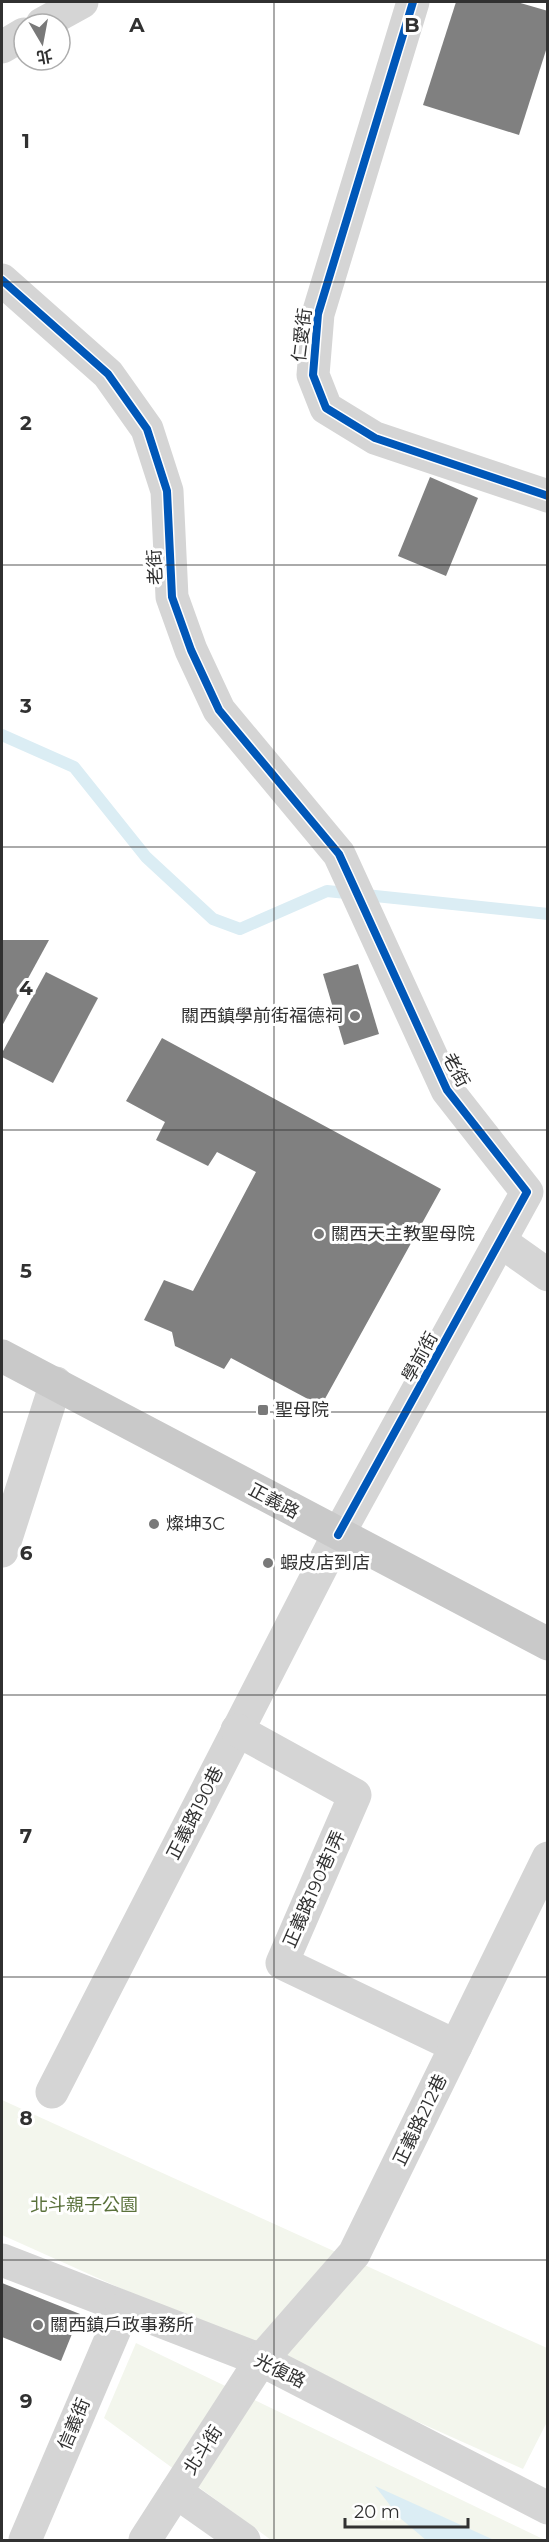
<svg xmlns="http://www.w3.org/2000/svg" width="549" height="2542" font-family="Montserrat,'Noto Sans TC',sans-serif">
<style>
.green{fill:#f3f6ed}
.water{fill:#dbedf4}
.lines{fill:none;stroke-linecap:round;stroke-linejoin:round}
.stream{stroke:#dbedf4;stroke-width:12}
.building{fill:#808080}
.minor{stroke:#d5d5d5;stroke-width:33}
.major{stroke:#c9c9c9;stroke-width:33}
.cycleway-casing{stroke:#fff;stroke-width:11}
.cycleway{stroke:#0057b8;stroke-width:8}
.grid{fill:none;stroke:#313131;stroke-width:1.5;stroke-opacity:0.55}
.poi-dot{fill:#797979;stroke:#fff;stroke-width:2}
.labels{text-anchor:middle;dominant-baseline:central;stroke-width:6;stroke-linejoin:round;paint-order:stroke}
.street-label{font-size:18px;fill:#313131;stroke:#fff}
.poi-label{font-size:18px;fill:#313131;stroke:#fff;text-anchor:start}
.park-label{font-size:18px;fill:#5a713b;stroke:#fff}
.grid-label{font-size:20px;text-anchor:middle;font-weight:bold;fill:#313131;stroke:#fff;stroke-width:6;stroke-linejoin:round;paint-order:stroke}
</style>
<rect width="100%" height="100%" fill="#fff"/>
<!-- green -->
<g class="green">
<path d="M2,2100L547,2348V2422L523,2469L2,2235Z"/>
<path d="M136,2343L545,2540H271L104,2418Z"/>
</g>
<!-- water -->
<path class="water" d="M375,2486L494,2540H426L400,2518Z"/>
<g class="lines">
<!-- stream -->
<path class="stream" d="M2,735L74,767L146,857L213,919L240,929L327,891L548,914"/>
</g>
<!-- building -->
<g class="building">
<path d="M456,2H517L548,11V44L519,135L423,105Z"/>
<path d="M430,477L478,498L446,576L398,556Z"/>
<path d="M2,940H49L2,1026Z"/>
<path d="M358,964L379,1034L344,1045L323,974Z"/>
<path d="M46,972L98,998L53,1083L2,1057V1053Z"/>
<path d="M162,1038L441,1189L321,1406L231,1358L224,1369L175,1346L172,1332L144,1320L164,1280L193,1291L256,1172L217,1152L208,1166L156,1140L165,1122L126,1101Z"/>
<path d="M2,2283L80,2314L61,2361L2,2337Z"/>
</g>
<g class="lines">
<!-- minor -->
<g class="minor">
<path d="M413,2L318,314L313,375L326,408L375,438L548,496"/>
<path d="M42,24L82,2"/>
<path d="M2,47L24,34"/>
<path d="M2,280L108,374L147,429L167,491L172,597L191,650L219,710L339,854L447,1090L527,1192L338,1535L52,2092"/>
<path d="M500,1241L548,1275"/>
<path d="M2,1551L56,1383"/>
<path d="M237,1730L355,1795L282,1963L456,2046"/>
<path d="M2,2260L261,2360L548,2508"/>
<path d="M176,2492L244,2540"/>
<path d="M25,2540L124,2308"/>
<path d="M145,2540L261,2360L354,2254L548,1858"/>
</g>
<!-- major -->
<path class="major" d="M2,1356L548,1644"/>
<defs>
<g id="cycleway">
<path d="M413,2L318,314L313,375L326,408L375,438L548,496"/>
<path d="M2,280L108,374L147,429L167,491L172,597L191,650L219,710L339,854L447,1090L527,1192L338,1535"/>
</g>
</defs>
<!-- cycleway casing -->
<use href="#cycleway" class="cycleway-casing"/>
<!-- cycleway -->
<use href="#cycleway" class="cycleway"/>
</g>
<!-- grid -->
<path class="grid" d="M274,2V2540M2,282H548M2,565H548M2,847H548M2,1130H548M2,1412H548M2,1695H548M2,1977H548M2,2260H548"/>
<!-- markers -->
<g class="poi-dot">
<circle cx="355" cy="1016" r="6"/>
<circle cx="319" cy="1234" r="6"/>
<rect x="257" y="1404" width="12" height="12" rx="3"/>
<circle cx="154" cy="1524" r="6"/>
<circle cx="268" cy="1563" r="6"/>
<circle cx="38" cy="2325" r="6"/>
</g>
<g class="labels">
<!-- street labels -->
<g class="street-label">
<text transform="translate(302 335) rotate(-83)">仁愛街</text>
<text transform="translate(155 567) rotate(-93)">老街</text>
<text transform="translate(456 1070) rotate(62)">老街</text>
<text transform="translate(420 1357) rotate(-61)">學前街</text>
<text transform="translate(274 1501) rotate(28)">正義路</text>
<text transform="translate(195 1813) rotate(-63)">正義路190巷</text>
<text transform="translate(314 1889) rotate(-66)">正義路190巷1弄</text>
<text transform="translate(420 2120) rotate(-64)">正義路212巷</text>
<text transform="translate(280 2371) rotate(26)">光復路</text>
<text transform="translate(74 2424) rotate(-67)">信義街</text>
<text transform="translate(203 2450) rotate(-57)">北斗街</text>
</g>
<!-- poi labels -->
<g class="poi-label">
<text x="343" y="1016" text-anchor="end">關西鎮學前街福德祠</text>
<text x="331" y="1234">關西天主教聖母院</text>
<text x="275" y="1410">聖母院</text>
<text x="166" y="1524">燦坤3C</text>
<text x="280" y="1563">蝦皮店到店</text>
<text x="50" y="2325">關西鎮戶政事務所</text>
</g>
<!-- park labels -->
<g class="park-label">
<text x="84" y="2205">北斗親子公園</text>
</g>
</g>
<g class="grid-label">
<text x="137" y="32">A</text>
<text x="412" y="32">B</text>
<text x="26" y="148">1</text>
<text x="26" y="430">2</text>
<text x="26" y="713">3</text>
<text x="26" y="995">4</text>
<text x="26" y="1278">5</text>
<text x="26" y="1560">6</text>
<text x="26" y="1843">7</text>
<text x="26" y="2125">8</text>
<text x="26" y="2408">9</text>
</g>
<!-- border -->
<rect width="549" height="2542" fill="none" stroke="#313131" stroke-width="6"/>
<!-- north arrow -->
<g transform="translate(42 42) rotate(170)"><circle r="28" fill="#ffffff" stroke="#adadad" stroke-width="1.5"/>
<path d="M0-4.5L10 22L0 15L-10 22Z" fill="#797979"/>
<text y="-9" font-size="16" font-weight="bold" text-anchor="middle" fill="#313131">北</text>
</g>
<!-- scale -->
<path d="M345 2518v9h123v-9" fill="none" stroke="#313131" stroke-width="3"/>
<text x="354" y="2518" font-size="18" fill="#313131" stroke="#ffffff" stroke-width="4.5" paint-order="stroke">20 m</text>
</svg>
